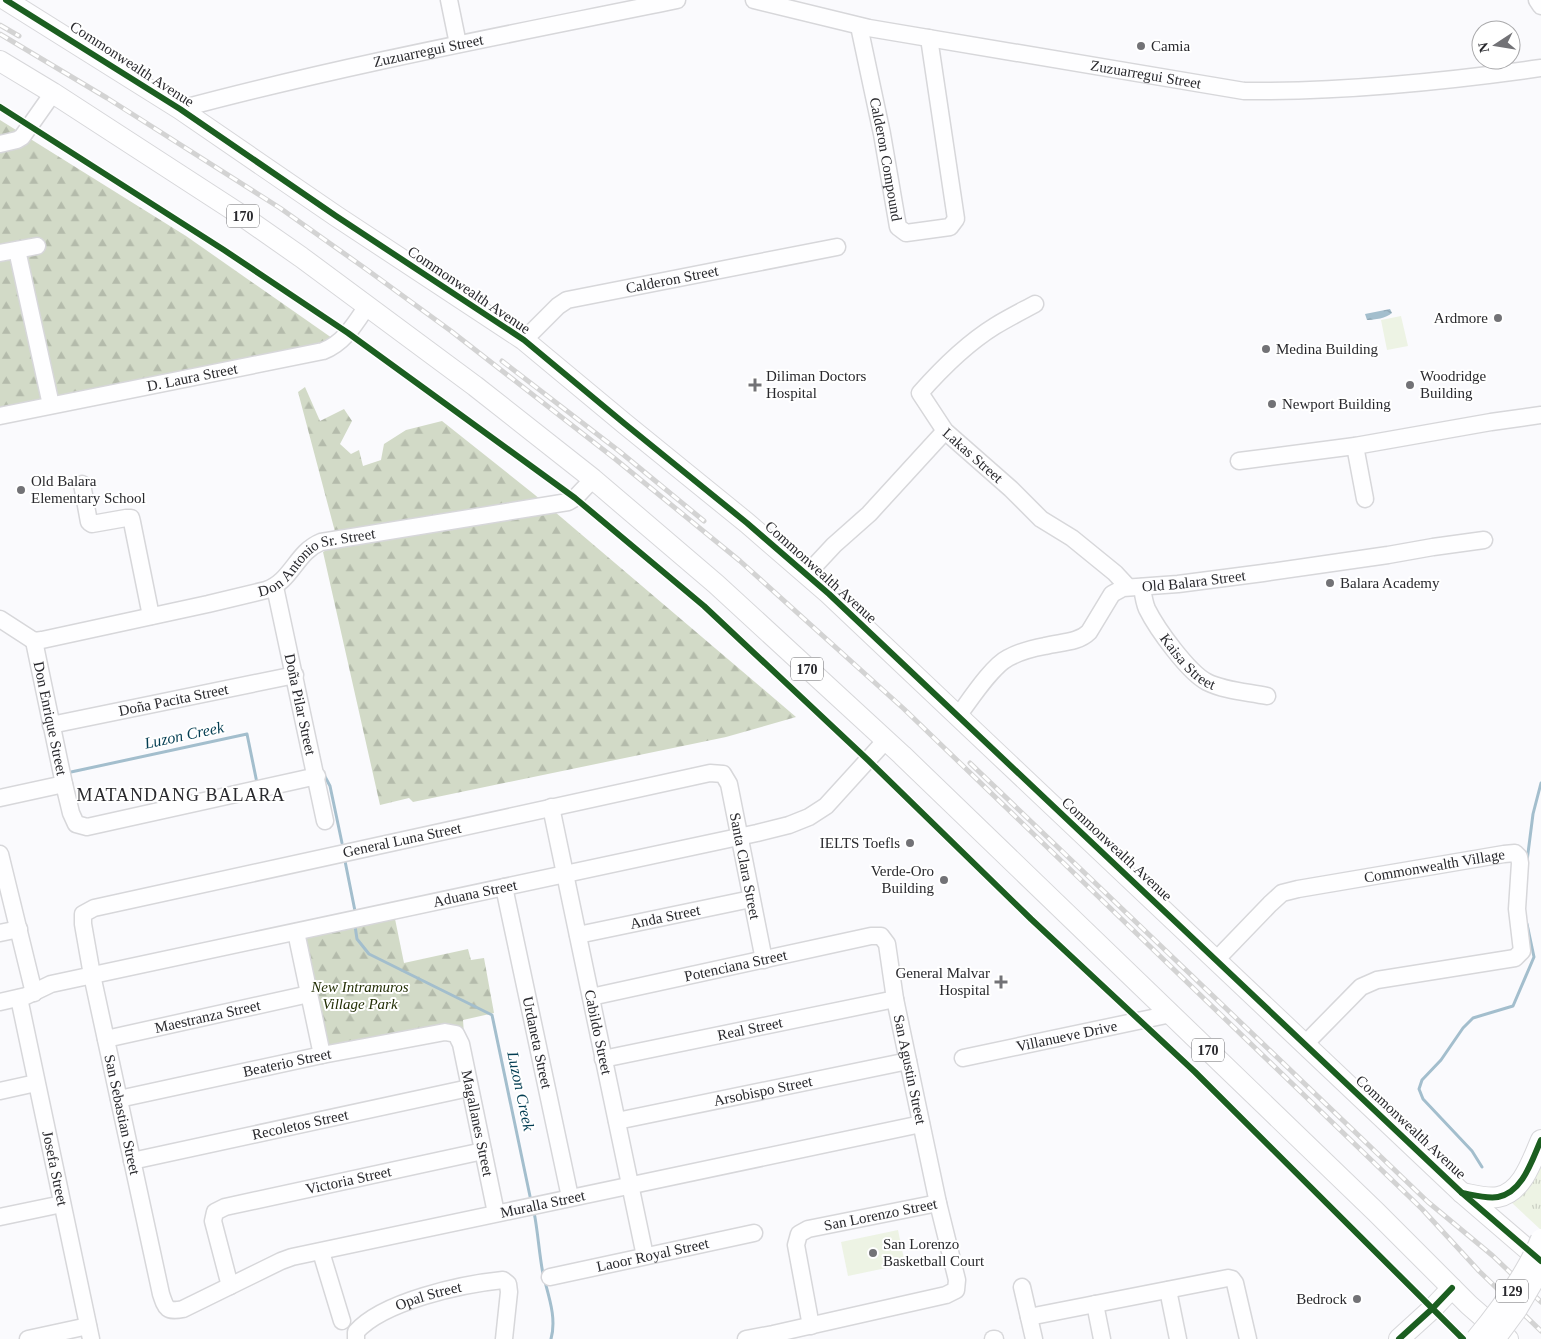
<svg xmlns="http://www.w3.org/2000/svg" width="1541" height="1339" font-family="'Times New Roman',serif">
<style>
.grass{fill:url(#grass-tufts)}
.forest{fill:url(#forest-firs)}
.garden{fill:#edf3e4}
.water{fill:url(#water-ripples)}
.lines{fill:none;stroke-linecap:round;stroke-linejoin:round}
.stream{stroke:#a3becd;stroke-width:3}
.minor-casing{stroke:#d7d7da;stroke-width:19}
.major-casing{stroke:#d7d7da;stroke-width:22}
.minor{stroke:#fefeff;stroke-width:16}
.major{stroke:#fefeff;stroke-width:20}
.rail-casing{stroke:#d3d3d3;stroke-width:5}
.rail{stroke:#fff;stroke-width:3;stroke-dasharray:9;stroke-linecap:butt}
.major-bridge-casing{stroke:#d7d7da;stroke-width:22;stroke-linecap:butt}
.major-bridge{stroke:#fefeff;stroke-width:20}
.cycleway-casing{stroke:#fff;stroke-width:9}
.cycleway{stroke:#1b5e20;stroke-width:6}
.poi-dot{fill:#727276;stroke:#fff;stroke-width:2}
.labels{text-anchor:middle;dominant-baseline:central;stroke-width:4;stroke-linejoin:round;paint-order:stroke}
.shield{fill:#fff;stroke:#69696c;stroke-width:1}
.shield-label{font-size:14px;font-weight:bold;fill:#29292d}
.poi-label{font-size:15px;fill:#29292d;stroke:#fff;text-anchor:start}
.street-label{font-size:15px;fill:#29292d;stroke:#fff}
.park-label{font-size:15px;font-style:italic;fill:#232f05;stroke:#fff}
.water-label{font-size:16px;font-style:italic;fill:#033d52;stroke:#fff}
.quarter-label{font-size:18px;letter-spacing:1px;fill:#29292d;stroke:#fff}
</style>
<defs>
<pattern id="grass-tufts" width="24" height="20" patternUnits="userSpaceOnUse" patternTransform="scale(1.25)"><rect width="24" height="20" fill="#edf3e4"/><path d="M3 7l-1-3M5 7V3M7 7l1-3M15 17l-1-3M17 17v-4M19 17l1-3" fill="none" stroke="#cbd0c4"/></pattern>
<pattern id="forest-firs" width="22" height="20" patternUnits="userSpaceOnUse" patternTransform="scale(1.25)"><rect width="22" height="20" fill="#d2dac7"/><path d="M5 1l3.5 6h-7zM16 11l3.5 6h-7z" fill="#b4bbab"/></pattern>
<pattern id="water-ripples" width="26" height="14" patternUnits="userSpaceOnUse" patternTransform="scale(1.25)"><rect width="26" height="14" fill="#a3becd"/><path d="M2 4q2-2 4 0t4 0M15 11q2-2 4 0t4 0" fill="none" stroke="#8ca3b0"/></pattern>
</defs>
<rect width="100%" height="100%" fill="#fafafd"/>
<!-- grass -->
<path class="grass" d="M1541,1164V1230L1511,1202C1526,1195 1533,1178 1541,1164Z"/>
<!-- forest -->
<g class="forest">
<path d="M0,120L186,236L332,338L324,348L0,413Z"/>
<path d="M305,387L320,421L344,409L352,421L340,444L351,454L359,450L363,466L381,460L384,444L406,430L442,421L535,495L796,717L726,737L413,802L409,798L380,805L323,552L338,543L298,392Z"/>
<path d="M394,914L404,963L468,949L471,960L484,958L494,1013L463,1020L464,1034L325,1050L300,935Z"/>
</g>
<!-- garden -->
<g class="garden">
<path d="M1401,316L1408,346L1387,350L1381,320Z"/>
<path d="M898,1230L905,1264L848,1276L841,1242Z"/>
</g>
<!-- water -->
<path class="water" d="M1390,309L1392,313C1386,318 1375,320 1367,320L1365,314Z"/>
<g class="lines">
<!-- stream -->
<g class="stream">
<path d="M322,771L330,786L342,843"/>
<path d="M71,772L247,734L257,783H258"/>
<path d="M345,861L355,911"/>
<path d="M1527,861L1533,814L1541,783"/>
<path d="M355,926L357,939L369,954L492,1015L531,1201"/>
<path d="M1482,1167L1472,1151L1423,1099L1419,1089L1422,1080L1441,1060L1463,1028L1473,1018L1513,1006L1534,957L1527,924"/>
<path d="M534,1212C538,1232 539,1253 543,1274C548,1295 557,1317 551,1339"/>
</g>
<defs>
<g id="minor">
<path d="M449,0L458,44"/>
<path id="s1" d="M754,0L869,28L1244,91C1344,92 1442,82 1541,68"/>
<path d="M1537,0L1541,6"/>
<path id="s2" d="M859,26L882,134L898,227L906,233L950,227L956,219L929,38"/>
<path id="s3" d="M180,109C344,65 511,34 677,0"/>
<path d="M0,144L17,140L22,137L53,93"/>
<path d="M17,250L51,405"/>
<path d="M0,253L37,246"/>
<path id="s4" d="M1035,304C1022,311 1008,318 995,326C966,344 942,368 920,393L945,431L1011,489L1041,519L1072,538L1115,573L1128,587"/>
<path id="s5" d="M524,340L558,306L567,300L837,247"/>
<path id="s6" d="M0,416L323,351C344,343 355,324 367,306"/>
<path d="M1355,446L1365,499"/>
<path d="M1239,461L1355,446L1491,422L1541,415"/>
<path d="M82,484L89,522L92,524L126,518H131L132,522L151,616"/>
<path d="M807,574L834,545L869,514L945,431"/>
<path id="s7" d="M275,587L325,821"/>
<path id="s8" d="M1142,587C1143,594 1144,602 1147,609C1157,629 1188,672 1207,682C1225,691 1248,692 1267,696"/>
<path d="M0,619L34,641"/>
<path id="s9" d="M34,641L42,640L208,604L266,590C292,581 296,552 321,542L568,502L575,498L593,479"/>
<path id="s10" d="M34,641L64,784L71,813L76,824L87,827L317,776"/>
<path id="s11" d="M958,716C970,700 992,666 1008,658C1019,652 1034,648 1045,646C1060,642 1078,643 1089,632L1112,594L1123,588L1178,584L1263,573L1388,555L1433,547L1484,540"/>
<path id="s12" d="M51,725L295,675"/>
<path d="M0,798L64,784"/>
<path id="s13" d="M551,807L645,1256"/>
<path d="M0,854L34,993"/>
<path id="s14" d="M504,887L570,1197"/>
<path d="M296,932L322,1055"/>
<path d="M0,933L19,929"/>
<path id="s15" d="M578,935L751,899"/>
<path id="s16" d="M764,960L729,784L723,774L710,773L94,908L83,914V924L92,975L161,1294C166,1309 167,1312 183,1309L281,1261L292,1257L921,1124"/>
<path id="s17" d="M1216,960L1270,904L1282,893L1298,889L1504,854L1515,853L1519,857L1520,863L1517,909L1522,951L1515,958L1377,980L1361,987L1305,1044"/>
<path id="s18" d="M591,997L871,936H881L887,944L895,999L938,1203L957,1280L956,1290L946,1295L773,1334L746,1339"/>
<path id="s19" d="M19,998L91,1339"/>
<path id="s20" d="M0,1002L26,996L51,984L757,833L789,825L809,817L826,806L886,740"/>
<path id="s21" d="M106,1039L309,994"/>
<path id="s22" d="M963,1058L1171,1014"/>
<path id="s23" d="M603,1059L895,999"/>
<path d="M0,1091L36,1083"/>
<path id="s24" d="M119,1099L322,1055L445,1032L456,1034L461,1044L496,1213"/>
<path id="s25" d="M617,1121L908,1061"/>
<path id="s26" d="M132,1161L469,1088"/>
<path d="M0,1217L62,1204"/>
<path d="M321,1252L342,1321"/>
<path id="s27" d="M550,1277L754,1233"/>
<path id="s28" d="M230,1286L213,1221L215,1212L225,1207L483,1151"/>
<path d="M1022,1287L1034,1339"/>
<path d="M1168,1290L1178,1339"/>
<path d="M1095,1304L1102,1339"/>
<path d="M1029,1317L1228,1278L1232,1279L1235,1283L1248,1339"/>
<path id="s29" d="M811,1326L796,1245L799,1234L808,1229L938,1203"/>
<path d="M28,1339L88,1326"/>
<path id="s30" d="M356,1339V1332C383,1301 463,1284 503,1280L508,1284L509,1292L504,1339"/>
<path d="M993,1339H995"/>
</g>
<g id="major">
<path d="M6,0L180,109L336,216L524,340L625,424L747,523L829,594L1462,1193L1541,1261"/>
<path d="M0,61L53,93L241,215L301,257L475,386L593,479L716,584L902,755L1376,1212L1469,1305L1508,1339"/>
<path d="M1462,1193C1473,1195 1487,1199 1498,1197C1523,1192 1532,1160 1541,1140"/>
<path d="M1399,1339L1433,1308L1452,1288"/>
</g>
</defs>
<!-- minor casing -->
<use href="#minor" class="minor-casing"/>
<!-- major casing -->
<use href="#major" class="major-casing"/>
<!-- minor -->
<use href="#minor" class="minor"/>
<!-- major -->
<use href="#major" class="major"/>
<defs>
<g id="rail">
<path d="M0,25L19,36"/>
<path d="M0,34L107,98L280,208L366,269L451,331L614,458L740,561L904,709L1422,1209L1479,1271L1541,1331"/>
<path d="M502,361L619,451L704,521"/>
<path d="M970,763L1428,1202L1493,1256L1541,1302"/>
</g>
</defs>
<!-- rail casing -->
<use href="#rail" class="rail-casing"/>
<!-- rail -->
<use href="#rail" class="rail"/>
<defs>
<g id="major-bridge">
<path d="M1476,1339C1501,1309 1526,1275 1541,1239"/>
<path d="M1495,1339L1517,1309L1541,1268"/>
</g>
</defs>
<!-- major-bridge casing -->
<use href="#major-bridge" class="major-bridge-casing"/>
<!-- major-bridge -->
<use href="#major-bridge" class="major-bridge"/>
<defs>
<g id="cycleway">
<path d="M6,0L180,109L336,216L524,340L625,424L747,523L829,594L1462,1193L1541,1261"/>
<path d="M0,107L224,250L348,333L575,498L704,606L868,760L1031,919L1195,1072L1463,1339"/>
<path d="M1462,1193C1473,1195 1487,1199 1498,1197C1523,1192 1532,1160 1541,1140"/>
<path d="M1399,1339L1433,1308L1452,1288"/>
</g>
</defs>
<!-- cycleway casing -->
<use href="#cycleway" class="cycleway-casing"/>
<!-- cycleway -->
<use href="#cycleway" class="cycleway"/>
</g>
<!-- markers -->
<g class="poi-dot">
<circle cx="1141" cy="46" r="5"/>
<circle cx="1498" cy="318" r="5"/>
<circle cx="1266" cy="349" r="5"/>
<path d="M752.5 377.5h5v5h5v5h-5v5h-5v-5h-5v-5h5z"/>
<circle cx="1410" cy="385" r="5"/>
<circle cx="1272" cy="404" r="5"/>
<circle cx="21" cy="490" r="5"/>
<circle cx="1330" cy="583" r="5"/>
<circle cx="910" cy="843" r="5"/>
<circle cx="944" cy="880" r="5"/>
<path d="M998.5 974.5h5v5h5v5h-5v5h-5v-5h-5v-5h5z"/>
<circle cx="873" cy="1253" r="5"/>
<circle cx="1357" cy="1299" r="5"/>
</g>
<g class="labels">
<!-- shield labels -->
<g class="shield">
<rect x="227" y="204.5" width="32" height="23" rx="4"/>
<rect x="791" y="657.5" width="32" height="23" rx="4"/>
<rect x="1192" y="1038.5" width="32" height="23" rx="4"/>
<rect x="1496" y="1279.5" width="32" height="23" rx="4"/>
</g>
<g class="shield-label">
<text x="243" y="216">170</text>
<text x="807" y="669">170</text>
<text x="1208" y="1050">170</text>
<text x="1512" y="1291">129</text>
</g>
<!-- poi labels -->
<g class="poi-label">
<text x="1151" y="46">Camia</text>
<text x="1488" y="318" text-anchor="end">Ardmore</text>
<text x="1276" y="349">Medina Building</text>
<text x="766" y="376">Diliman Doctors<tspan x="766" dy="17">Hospital</tspan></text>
<text x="1420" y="376">Woodridge<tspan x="1420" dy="17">Building</tspan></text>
<text x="1282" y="404">Newport Building</text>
<text x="31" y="481">Old Balara<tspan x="31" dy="17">Elementary School</tspan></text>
<text x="1340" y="583">Balara Academy</text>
<text x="900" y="843" text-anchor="end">IELTS Toefls</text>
<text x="934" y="871" text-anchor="end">Verde-Oro<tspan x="934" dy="17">Building</tspan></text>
<text x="990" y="973" text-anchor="end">General Malvar<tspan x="990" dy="17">Hospital</tspan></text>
<text x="883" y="1244">San Lorenzo<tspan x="883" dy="17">Basketball Court</tspan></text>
<text x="1347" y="1299" text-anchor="end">Bedrock</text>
</g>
<!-- street labels -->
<g class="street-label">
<text stroke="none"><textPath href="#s3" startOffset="255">Zuzuarregui Street</textPath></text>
<text transform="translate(132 64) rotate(33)">Commonwealth Avenue</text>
<text stroke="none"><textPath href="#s1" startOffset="399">Zuzuarregui Street</textPath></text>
<text stroke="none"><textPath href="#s2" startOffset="136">Calderon Compound</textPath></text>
<text stroke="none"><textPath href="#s5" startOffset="166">Calderon Street</textPath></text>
<text transform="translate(469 290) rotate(34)">Commonwealth Avenue</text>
<text stroke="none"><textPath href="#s6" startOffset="196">D. Laura Street</textPath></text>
<text stroke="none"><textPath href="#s4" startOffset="229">Lakas Street</textPath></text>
<text stroke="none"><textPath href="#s9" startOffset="298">Don Antonio Sr. Street</textPath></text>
<text transform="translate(821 572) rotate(42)">Commonwealth Avenue</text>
<text stroke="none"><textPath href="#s11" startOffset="291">Old Balara Street</textPath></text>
<text stroke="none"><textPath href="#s8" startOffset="90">Kaisa Street</textPath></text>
<text stroke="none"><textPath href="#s12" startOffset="125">Doña Pacita Street</textPath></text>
<text stroke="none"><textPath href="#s7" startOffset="120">Doña Pilar Street</textPath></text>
<text stroke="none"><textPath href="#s10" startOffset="79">Don Enrique Street</textPath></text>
<text transform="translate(402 840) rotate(-12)">General Luna Street</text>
<text transform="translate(1117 849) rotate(43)">Commonwealth Avenue</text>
<text transform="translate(745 866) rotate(79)">Santa Clara Street</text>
<text stroke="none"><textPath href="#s17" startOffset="249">Commonwealth Village</textPath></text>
<text stroke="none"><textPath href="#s20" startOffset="488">Aduana Street</textPath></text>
<text stroke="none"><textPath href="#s15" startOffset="89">Anda Street</textPath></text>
<text stroke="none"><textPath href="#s18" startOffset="148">Potenciana Street</textPath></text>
<text stroke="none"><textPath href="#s21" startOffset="104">Maestranza Street</textPath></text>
<text stroke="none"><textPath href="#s23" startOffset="150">Real Street</textPath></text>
<text stroke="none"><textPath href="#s13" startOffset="230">Cabildo Street</textPath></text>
<text stroke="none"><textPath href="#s22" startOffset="106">Villanueve Drive</textPath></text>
<text stroke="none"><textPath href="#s14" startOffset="159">Urdaneta Street</textPath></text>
<text stroke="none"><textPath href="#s24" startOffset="172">Beaterio Street</textPath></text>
<text stroke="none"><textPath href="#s18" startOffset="434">San Agustin Street</textPath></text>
<text stroke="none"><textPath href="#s25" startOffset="149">Arsobispo Street</textPath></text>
<text stroke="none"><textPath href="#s16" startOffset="1052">San Sebastian Street</textPath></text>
<text stroke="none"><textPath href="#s24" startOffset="436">Magallanes Street</textPath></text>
<text stroke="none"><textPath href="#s26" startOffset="172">Recoletos Street</textPath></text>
<text transform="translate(1411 1127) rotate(43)">Commonwealth Avenue</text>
<text stroke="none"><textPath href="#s19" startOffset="174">Josefa Street</textPath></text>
<text stroke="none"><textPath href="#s28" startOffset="214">Victoria Street</textPath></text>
<text stroke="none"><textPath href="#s16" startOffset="1644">Muralla Street</textPath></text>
<text stroke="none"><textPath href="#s29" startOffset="178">San Lorenzo Street</textPath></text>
<text stroke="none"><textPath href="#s27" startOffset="105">Laoor Royal Street</textPath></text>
<text stroke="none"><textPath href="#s30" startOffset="89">Opal Street</textPath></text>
</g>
<!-- park labels -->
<g class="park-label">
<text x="360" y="987">New Intramuros<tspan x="360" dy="17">Village Park</tspan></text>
</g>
<!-- water labels -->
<g class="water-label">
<text transform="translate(184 735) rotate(-12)">Luzon Creek</text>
<text transform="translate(521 1091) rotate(78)">Luzon Creek</text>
</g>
<!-- quarter labels -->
<g class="quarter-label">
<text x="181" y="795">MATANDANG BALARA</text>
</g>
</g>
<!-- north arrow -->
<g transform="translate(1496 45) rotate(258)"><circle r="24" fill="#ffffff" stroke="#a9a9ab"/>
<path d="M0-4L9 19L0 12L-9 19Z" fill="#727276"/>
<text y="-8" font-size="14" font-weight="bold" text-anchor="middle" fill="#29292d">N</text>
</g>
</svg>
